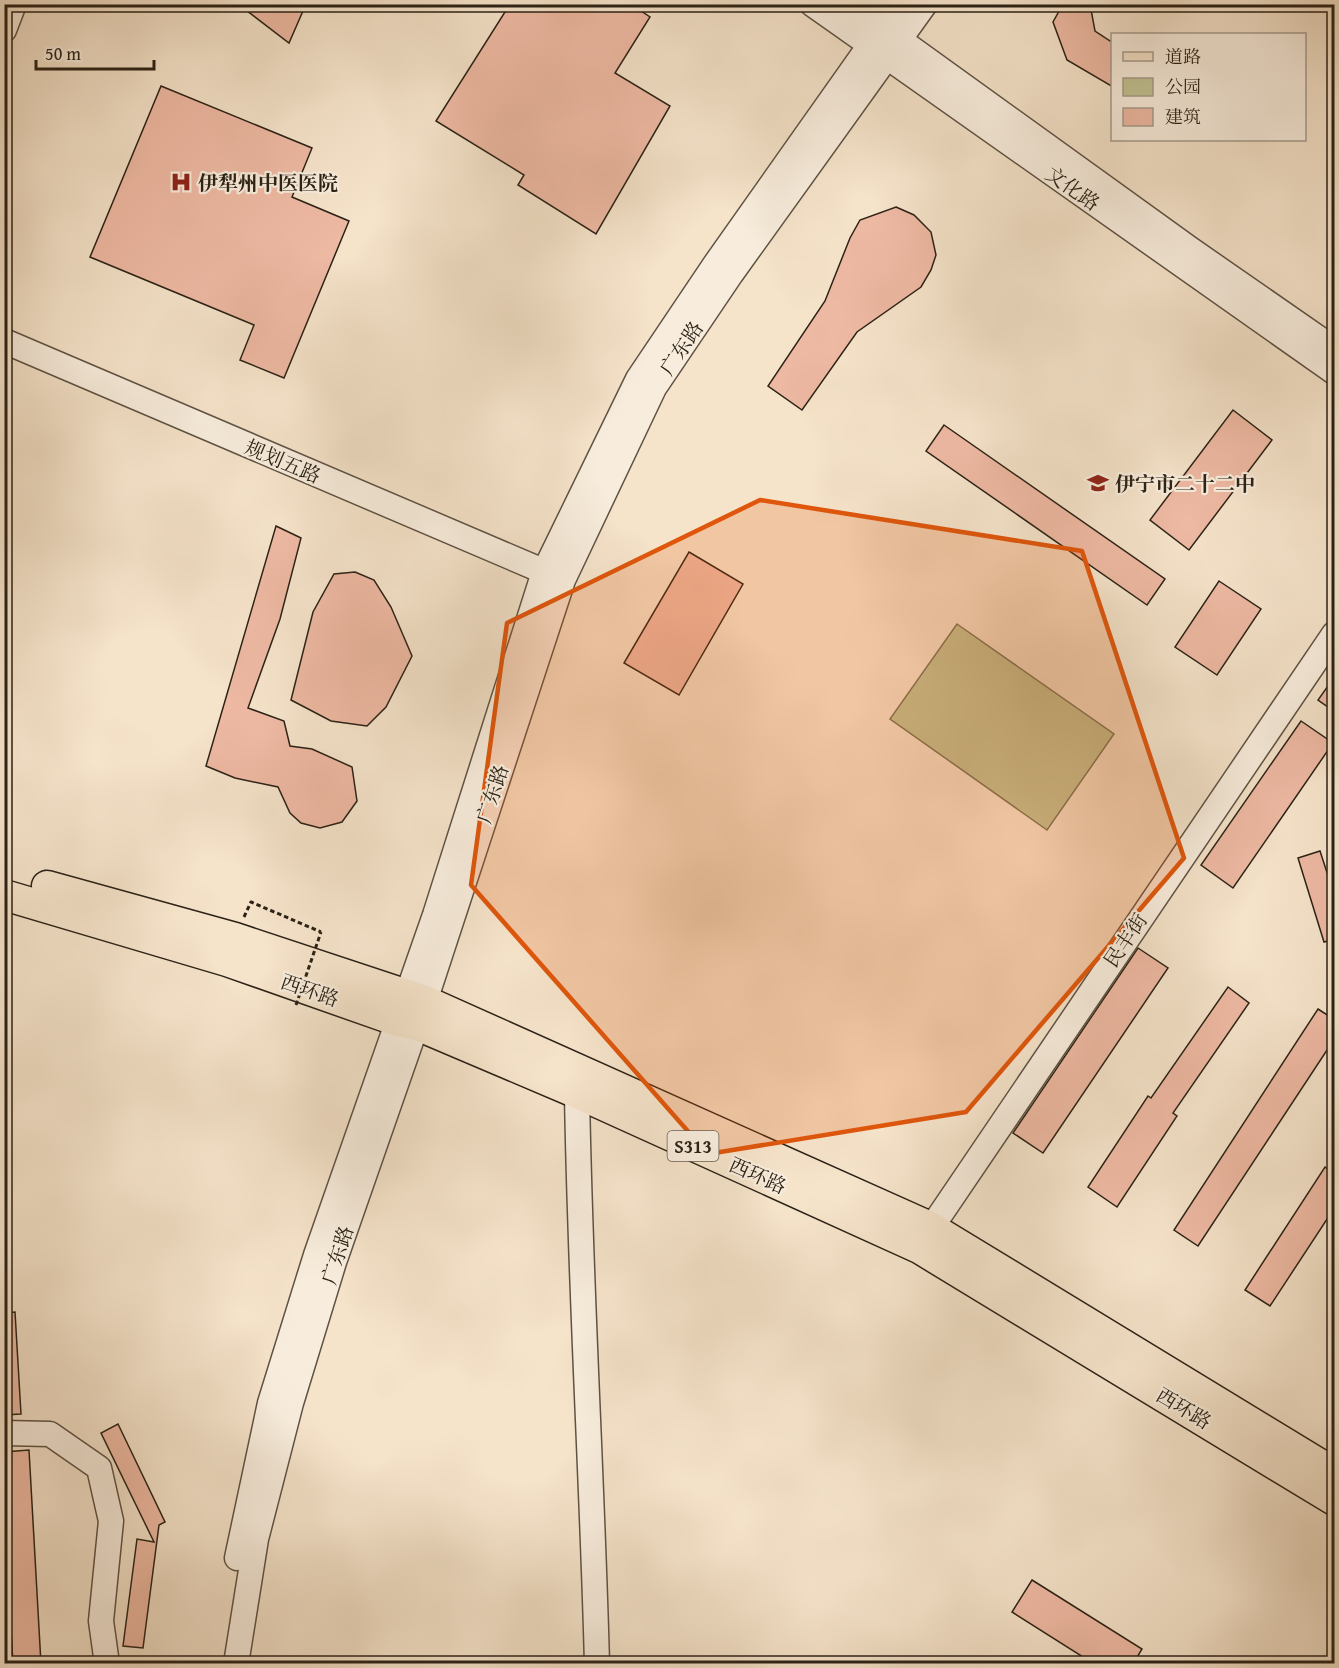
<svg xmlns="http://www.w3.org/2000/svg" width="1339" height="1668" font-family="'Gentium Book Plus','Noto Serif SC',serif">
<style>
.green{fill:#c1c293;stroke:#767254;stroke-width:1.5}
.building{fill:#eeb9a3;stroke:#2b2216;stroke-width:1.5}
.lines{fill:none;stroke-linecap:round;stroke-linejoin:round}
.minor-casing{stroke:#5e5243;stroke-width:27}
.major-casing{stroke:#2b2216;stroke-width:33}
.path{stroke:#2b2216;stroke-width:3;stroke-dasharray:4.5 3;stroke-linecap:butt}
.minor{stroke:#f8eddd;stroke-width:24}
.major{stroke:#f5e3ca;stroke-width:30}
.path-bridge{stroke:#2b2216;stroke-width:3;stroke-dasharray:4.5 3;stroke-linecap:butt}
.marked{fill:#df560c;fill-opacity:0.2;stroke:#df560c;stroke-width:4.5;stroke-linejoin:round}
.labels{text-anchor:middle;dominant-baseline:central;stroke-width:4.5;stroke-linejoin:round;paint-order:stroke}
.shield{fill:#f8eddd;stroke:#685f52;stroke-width:1.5}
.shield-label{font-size:18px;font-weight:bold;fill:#2b2216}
.poi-label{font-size:20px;font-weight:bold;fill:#2b2216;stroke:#f8eddd;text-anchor:start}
.street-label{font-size:20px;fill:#2b2216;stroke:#f8eddd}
</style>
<rect width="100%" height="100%" fill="#f5e3ca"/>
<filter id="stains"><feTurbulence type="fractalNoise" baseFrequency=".00333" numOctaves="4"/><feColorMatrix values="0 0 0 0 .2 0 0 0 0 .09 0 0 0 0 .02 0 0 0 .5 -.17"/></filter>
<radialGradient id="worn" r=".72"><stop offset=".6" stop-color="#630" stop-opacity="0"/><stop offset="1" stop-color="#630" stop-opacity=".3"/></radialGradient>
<!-- green -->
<path class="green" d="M957,624L1114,734L1047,830L890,719Z"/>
<!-- building -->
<g class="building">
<path d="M238,4H306L289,43Z"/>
<path d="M510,4H621L629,11L632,5L650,17L615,73L670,106L596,234L518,185L524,175L436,121Z"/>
<path d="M1063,4H1090L1095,31L1113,43V87L1067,60L1053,22Z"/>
<path d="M161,86L312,148L292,197L349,221L284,378L240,360L254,325L90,257Z"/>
<path d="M896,207L914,215L931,232L936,255L931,270L921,287L857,332L802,410L768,386L825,301L850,238L860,220Z"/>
<path d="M1233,410L1272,440L1189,550L1150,520Z"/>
<path d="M944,425L1165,579L1147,605L926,451Z"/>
<path d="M276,526L301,538L280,619L248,708L284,721L290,746L312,749L352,767L357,801L342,822L320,828L301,823L290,813L278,787L235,778L206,766Z"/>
<path d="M689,552L743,584L679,695L624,663Z"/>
<path d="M355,572L374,580L391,607L412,656L386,707L367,726L331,721L291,700L313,612L334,574Z"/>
<path d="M1219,581L1261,609L1217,675L1175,647Z"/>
<path d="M1335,676V712L1318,700Z"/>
<path d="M1301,721L1333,743L1233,888L1201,865Z"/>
<path d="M1320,851L1335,897V939L1324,942L1298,858Z"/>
<path d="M1138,948L1168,968L1043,1153L1013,1133Z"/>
<path d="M1228,987L1249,1003L1173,1113L1177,1116L1117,1207L1088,1187L1148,1096L1151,1098Z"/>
<path d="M1318,1009L1335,1020V1038L1198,1246L1174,1230Z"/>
<path d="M1325,1167L1335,1174V1207L1270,1306L1245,1290Z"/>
<path d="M15,1312L21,1414L4,1415V1313Z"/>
<path d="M118,1424L165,1522L159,1525L143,1648L123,1646L137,1539L154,1542L101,1433Z"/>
<path d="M29,1450L41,1664H13L4,1514V1452Z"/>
<path d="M1032,1580L1142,1649L1133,1664H1094L1012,1612Z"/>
</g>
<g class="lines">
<defs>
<g id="minor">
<path d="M812,4L1334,372"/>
<path d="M850,4L1190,249L1334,349"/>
<path d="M4,30L14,4"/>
<path d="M4,341L557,577"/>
<path d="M577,1093C580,1283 592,1473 597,1664"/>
<path d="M921,1243L1334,634"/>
<path d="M4,1433L50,1434L99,1468L111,1521L101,1621L107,1664"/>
<path d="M237,1558L270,1403L316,1255L435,915L544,572L638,379L716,263L899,4"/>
<path d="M236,1664L256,1539L291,1403L334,1262L425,1001L563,580L654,388L731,274L925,4"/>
</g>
<g id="major">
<path d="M47,886L235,938L425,1001L930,1227L1334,1473"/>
<path d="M4,895L227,961L398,1021L417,1025L577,1093L919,1248L1334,1500"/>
</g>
</defs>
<!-- minor casing -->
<use href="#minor" class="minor-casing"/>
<!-- major casing -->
<use href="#major" class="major-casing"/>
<!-- path -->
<path class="path" d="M244,917L251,902L321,932"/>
<!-- minor -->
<use href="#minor" class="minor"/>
<!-- major -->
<use href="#major" class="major"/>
<!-- path-bridge -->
<path class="path-bridge" d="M296,1005L321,932"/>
</g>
<!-- marked area -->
<path class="marked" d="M760,500L1082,551L1184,858L966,1112L708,1154L471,885L507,623Z"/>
<!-- icons -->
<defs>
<symbol id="hospital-bare" viewBox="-9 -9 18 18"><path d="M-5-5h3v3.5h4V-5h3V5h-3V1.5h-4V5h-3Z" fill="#8f2418" stroke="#f8eddd" stroke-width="2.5" paint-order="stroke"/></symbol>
<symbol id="school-bare" viewBox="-9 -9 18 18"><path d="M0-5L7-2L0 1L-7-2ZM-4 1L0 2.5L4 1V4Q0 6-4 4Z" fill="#8f2418" stroke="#f8eddd" stroke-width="2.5" paint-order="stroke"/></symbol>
</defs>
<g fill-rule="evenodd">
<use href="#hospital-bare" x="166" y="167" width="30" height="30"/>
<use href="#school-bare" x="1083" y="468" width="30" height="30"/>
</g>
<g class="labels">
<!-- shield labels -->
<rect class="shield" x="667.5" y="1131" width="51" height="30" rx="4.5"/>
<g class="shield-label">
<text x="693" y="1146">S313</text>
</g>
<!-- poi labels -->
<g class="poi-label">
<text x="198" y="182">伊犁州中医医院</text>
<text x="1115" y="483">伊宁市二十二中</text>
</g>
<!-- street labels -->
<g class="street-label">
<text transform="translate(1073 188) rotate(35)">文化路</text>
<text transform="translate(681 348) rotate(-56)">广东路</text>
<text transform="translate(283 461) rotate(23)">规划五路</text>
<text transform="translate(492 794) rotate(-72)">广东路</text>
<text transform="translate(1125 940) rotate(-56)">民丰街</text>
<text transform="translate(310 990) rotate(19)">西环路</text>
<text transform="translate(758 1175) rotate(24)">西环路</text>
<text transform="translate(337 1255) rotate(-72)">广东路</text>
<text transform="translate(1184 1408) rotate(31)">西环路</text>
</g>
</g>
<!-- margin -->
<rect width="1339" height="1668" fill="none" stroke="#f5e3ca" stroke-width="24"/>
<rect x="6" y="6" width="1327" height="1656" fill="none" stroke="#2b2216" stroke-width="3"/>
<rect x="12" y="12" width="1315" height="1644" fill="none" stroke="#2b2216" stroke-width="1.5"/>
<!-- legend -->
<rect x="1111" y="33" width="195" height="108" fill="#f8eddd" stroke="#a69c8d" stroke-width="1.5"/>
<rect x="1123" y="52" width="30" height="9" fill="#f5e3ca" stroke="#a69c8d" stroke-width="1.5"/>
<text x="1165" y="63" font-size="18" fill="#2b2216">道路</text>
<rect x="1123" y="78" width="30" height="18" fill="#c1c293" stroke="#a69c8d" stroke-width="1.5"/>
<text x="1165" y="93" font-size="18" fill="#2b2216">公园</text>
<rect x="1123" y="108" width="30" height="18" fill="#eeb9a3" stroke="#a69c8d" stroke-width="1.5"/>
<text x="1165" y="123" font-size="18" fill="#2b2216">建筑</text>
<!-- scale -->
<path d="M36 60v9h118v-9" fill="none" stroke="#2b2216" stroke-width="3"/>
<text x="45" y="60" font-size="18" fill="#2b2216" stroke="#f8eddd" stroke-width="4.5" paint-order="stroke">50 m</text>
<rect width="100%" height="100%" filter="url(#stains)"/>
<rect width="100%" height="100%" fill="url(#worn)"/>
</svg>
